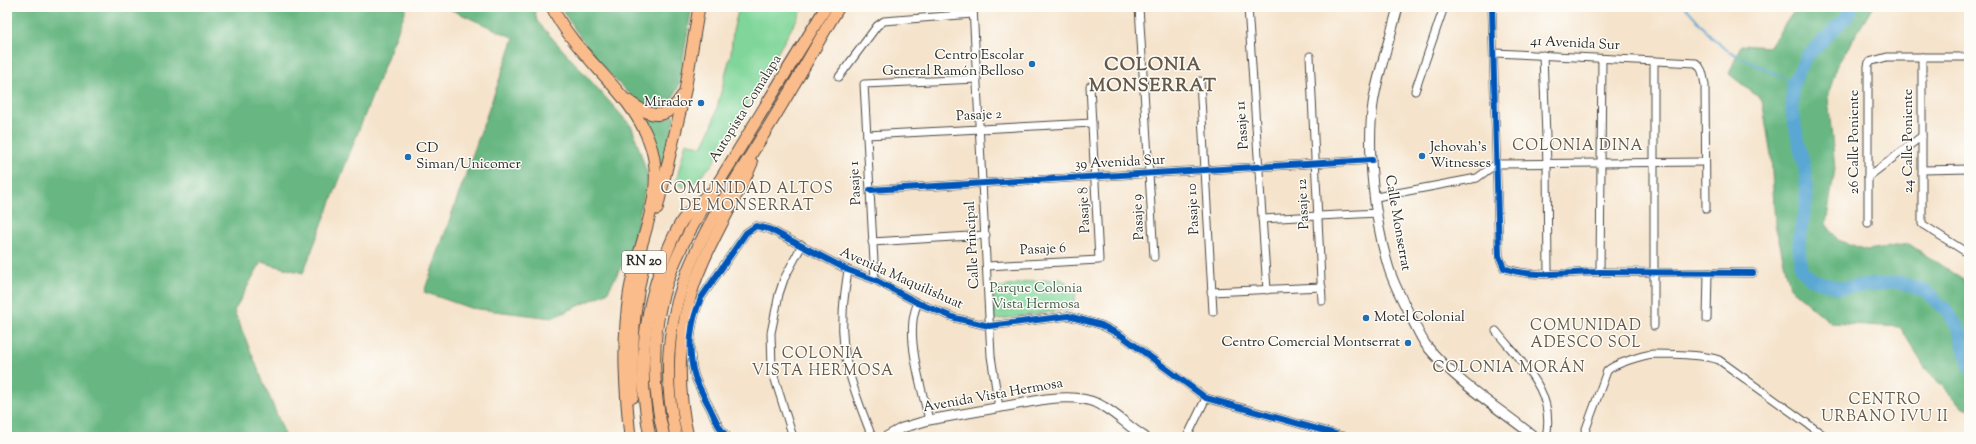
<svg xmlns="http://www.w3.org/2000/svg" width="1976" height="444" font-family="'Sorts Mill Goudy',serif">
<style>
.green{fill:#80d69a;stroke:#568062}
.forest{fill:#68b782;stroke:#4a7156}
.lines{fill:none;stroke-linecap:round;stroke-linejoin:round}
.stream{stroke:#5aa7d3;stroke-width:2}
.river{stroke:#5aa7d3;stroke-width:13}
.minor-casing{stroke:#494743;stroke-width:9}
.tertiary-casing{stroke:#494743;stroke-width:11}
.trunk-casing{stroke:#494743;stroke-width:13}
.minor{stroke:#fff;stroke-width:7}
.tertiary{stroke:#fff;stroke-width:9}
.trunk{stroke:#fabc8b;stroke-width:11}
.cycleway-casing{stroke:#fdfcf7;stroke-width:8}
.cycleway{stroke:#0057b8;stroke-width:6}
.poi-dot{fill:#1f6fb2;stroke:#fdfcf7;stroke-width:1.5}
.labels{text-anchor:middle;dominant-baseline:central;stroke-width:3;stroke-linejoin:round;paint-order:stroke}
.shield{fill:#fdfcf7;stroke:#6a6a68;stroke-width:1}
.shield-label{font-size:13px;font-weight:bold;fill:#2b2b2b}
.street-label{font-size:14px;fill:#2b2b2b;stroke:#fdfcf7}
.poi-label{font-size:14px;fill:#2b2b2b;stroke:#fdfcf7;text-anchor:end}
.park-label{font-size:14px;fill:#445e4c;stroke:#fdfcf7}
.neighbourhood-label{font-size:15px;letter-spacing:1px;fill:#645848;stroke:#fdfcf7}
.district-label{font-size:18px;font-weight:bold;letter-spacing:1px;fill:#645848;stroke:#fdfcf7}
</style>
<rect width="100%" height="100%" fill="#fdfcf7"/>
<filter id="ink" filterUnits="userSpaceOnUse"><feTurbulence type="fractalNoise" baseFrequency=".025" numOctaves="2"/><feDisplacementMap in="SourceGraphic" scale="8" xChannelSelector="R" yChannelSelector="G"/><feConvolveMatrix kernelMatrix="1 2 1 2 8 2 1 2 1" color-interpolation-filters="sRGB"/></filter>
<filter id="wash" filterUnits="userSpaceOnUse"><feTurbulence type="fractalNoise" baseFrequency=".012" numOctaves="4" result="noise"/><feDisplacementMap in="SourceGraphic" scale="16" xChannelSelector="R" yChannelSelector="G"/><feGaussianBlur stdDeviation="0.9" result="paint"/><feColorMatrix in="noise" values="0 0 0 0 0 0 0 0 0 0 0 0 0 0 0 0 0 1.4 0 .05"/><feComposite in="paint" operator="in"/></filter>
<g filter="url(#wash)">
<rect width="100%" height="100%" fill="#f5e3cb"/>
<!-- green -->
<g class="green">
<path d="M739,7H804L712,165L691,186L682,187L676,182L686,142L702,147L712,126L719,100L731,53L733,31Z"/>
<path d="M1061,279L1077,290L1071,311L1065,310L994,320V289L1031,281Z"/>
</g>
<!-- forest -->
<g class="forest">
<path d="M7,7H407L303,273L261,262L234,311L286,437H7Z"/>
<path d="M445,7H534L537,21L632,127L648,176L632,247L607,293L552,318L470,308L424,292L514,38Z"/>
<path d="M560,7H692L678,88C675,94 670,104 662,107C634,118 573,28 560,7Z"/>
<path d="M1797,7H1873L1836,67L1828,98L1835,169L1826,224L1838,240L1867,250L1909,244L1969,284V410L1963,408L1925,368L1900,327L1831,323L1790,288L1775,224L1771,155L1762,100L1729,74L1741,45L1769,47Z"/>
<path d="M675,115L660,176L642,117L662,120Z"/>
</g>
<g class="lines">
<!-- stream -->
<path class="stream" d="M1685,7C1698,19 1708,36 1723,47C1744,63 1772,68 1793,84"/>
<!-- river -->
<path class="river" d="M1852,7L1849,14L1806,57L1793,84L1792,112L1806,175V205L1800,232L1799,247L1801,269L1811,279L1840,288L1900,282L1927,292L1947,311L1959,329L1969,367"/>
</g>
</g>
<g filter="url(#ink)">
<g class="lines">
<defs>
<g id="minor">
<path d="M973,7L991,356L999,408"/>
<path d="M1139,7L1154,257"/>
<path d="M1248,7L1267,290"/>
<path d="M1492,7L1499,256L1504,268C1533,279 1570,272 1601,272C1652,272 1703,273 1753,273"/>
<path d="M1495,53L1696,63C1703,68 1703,76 1705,85L1706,209"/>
<path d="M1543,55L1547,164L1548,273"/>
<path d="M1310,56L1322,301"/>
<path d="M1922,57V224L1969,254"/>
<path d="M1654,61V326"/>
<path d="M839,77L877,26L884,21L973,14"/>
<path d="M1200,81L1213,312"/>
<path d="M1415,91L1444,7"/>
<path d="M867,135L1092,123"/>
<path d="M1923,170L1969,169"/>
<path d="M1868,177L1922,136"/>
<path d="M870,190L1372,160"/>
<path d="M1376,197L1477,178L1496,164L1705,162"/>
<path d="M1262,219L1378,213"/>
<path d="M1868,223V66L1869,62L1887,57H1969"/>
<path d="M872,242L986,235"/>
<path d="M987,266L1099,260L1090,86"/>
<path d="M848,270C846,285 843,301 843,316C840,359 857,398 872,437"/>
<path d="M1600,272L1602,59"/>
<path d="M875,280L864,84L977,79"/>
<path d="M1211,292L1322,287"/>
<path d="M918,303C903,331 922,389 929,420"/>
<path d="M1707,319L1708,273"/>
<path d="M1496,331C1522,364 1556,391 1546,437"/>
<path d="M728,437C719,430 715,418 710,408C705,398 699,388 695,377C687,352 690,322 701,298L746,233L756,226L769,229L848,270L875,280L918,303L955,318L989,326L1068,316L1101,325L1122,336L1206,398L1346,437"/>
<path d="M780,437L792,436"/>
<path d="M793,437L772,370L771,333L779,294L784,279L802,245"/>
<path d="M1132,437L1136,432"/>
<path d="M1187,437L1206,398"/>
<path d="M1583,437L1607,371C1613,364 1644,355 1653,354C1671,354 1703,354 1719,360L1826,437"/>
</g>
<g id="tertiary">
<path d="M1398,7C1390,40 1378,71 1373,104C1366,151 1375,223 1389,269C1395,287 1404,304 1413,321C1417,329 1421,338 1426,345C1457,383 1497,407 1535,437"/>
<path d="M886,437L902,428L929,420L1046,399C1066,397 1087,396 1104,407C1119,416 1130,428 1145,437"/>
</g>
<g id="trunk">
<path d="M552,7C576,57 630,90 649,141C669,192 636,245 629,295C622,343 625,389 630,437"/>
<path d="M627,100C650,117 665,123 682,96"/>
<path d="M657,209L685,91L699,7"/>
<path d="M633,397C631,350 633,304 645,259"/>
<path d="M650,437C638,376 642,314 665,257C670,244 675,232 682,221C689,211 699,203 708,194"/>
<path d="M664,437C653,392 651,345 662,299C675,249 706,203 733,159C764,108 795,58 826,7"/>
<path d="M676,437C649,310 698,240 762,137C789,95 813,50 839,7"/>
<path d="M688,437C675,382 678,319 701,267C716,231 737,198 752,163"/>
</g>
</defs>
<!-- minor casing -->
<use href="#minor" class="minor-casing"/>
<!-- tertiary casing -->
<use href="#tertiary" class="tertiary-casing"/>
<!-- trunk casing -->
<use href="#trunk" class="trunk-casing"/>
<!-- minor -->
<use href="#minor" class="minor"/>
<!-- tertiary -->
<use href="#tertiary" class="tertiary"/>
<!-- trunk -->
<use href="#trunk" class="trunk"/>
<defs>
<g id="cycleway">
<path d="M1492,7L1499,256L1504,268C1533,279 1570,272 1601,272C1652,272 1703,273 1753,273"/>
<path d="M870,190L1372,160"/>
<path d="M728,437C719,430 715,418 710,408C705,398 699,388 695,377C687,352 690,322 701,298L746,233L756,226L769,229L848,270L875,280L918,303L955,318L989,326L1068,316L1101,325L1122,336L1206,398L1346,437"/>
</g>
</defs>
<!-- cycleway casing -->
<use href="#cycleway" class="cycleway-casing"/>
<!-- cycleway -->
<use href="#cycleway" class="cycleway"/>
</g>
</g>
<!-- markers -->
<g class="poi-dot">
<circle cx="1032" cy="64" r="4"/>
<circle cx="701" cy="103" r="4"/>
<circle cx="1422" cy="156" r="4"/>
<circle cx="408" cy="157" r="4"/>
<circle cx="1366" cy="318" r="4"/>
<circle cx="1408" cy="343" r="4"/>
</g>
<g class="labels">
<!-- shield labels -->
<rect class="shield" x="622" y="251" width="44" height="22" rx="3"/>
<g class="shield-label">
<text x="644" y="262">RN 20</text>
</g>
<!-- street labels -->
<g class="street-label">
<text transform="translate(1575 44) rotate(3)">41 Avenida Sur</text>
<text transform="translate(746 109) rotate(-58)">Autopista Comalapa</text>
<text transform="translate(979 116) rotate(-3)">Pasaje 2</text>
<text transform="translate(1243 125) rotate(-94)">Pasaje 11</text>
<text transform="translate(1909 141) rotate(-90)">24 Calle Poniente</text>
<text transform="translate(1855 142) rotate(-90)">26 Calle Poniente</text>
<text transform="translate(1120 163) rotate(-3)">39 Avenida Sur</text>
<text transform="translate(856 183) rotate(-93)">Pasaje 1</text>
<text transform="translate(1304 204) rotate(-93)">Pasaje 12</text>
<text transform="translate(1194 209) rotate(-93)">Pasaje 10</text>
<text transform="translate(1085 210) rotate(-93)">Pasaje 8</text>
<text transform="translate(1139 217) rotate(-93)">Pasaje 9</text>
<text transform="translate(1397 223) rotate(80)">Calle Monserrat</text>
<text transform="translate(973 245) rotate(-93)">Calle Principal</text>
<text transform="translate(1043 250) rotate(-3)">Pasaje 6</text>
<text transform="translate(901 279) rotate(24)">Avenida Maquilishuat</text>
<text transform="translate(993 396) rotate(-10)">Avenida Vista Hermosa</text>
</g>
<!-- poi labels -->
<g class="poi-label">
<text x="1024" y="56">Centro Escolar<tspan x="1024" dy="16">General Ramón Belloso</tspan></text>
<text x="693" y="103">Mirador</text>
<text x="1430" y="148" text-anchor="start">Jehovah's<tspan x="1430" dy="16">Witnesses</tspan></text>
<text x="416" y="149" text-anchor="start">CD<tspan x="416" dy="16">Siman/Unicomer</tspan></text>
<text x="1374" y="318" text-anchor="start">Motel Colonial</text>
<text x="1400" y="343">Centro Comercial Montserrat</text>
</g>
<!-- park labels -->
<g class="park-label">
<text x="1036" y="289">Parque Colonia<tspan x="1036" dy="16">Vista Hermosa</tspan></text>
</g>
<!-- neighbourhood labels -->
<g class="neighbourhood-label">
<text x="1578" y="146">COLONIA DINA</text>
<text x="747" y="189">COMUNIDAD ALTOS<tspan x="747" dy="17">DE MONSERRAT</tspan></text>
<text x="1586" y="326">COMUNIDAD<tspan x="1586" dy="17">ADESCO SOL</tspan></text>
<text x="823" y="354">COLONIA<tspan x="823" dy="17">VISTA HERMOSA</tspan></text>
<text x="1509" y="368">COLONIA MORÁN</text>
<text x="1885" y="400">CENTRO<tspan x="1885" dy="17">URBANO IVU II</tspan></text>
</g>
<!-- district labels -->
<g class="district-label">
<text x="1153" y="66">COLONIA<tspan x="1153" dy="21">MONSERRAT</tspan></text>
</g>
</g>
<!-- margin -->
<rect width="1976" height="444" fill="none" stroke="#fdfcf7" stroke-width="24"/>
</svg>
